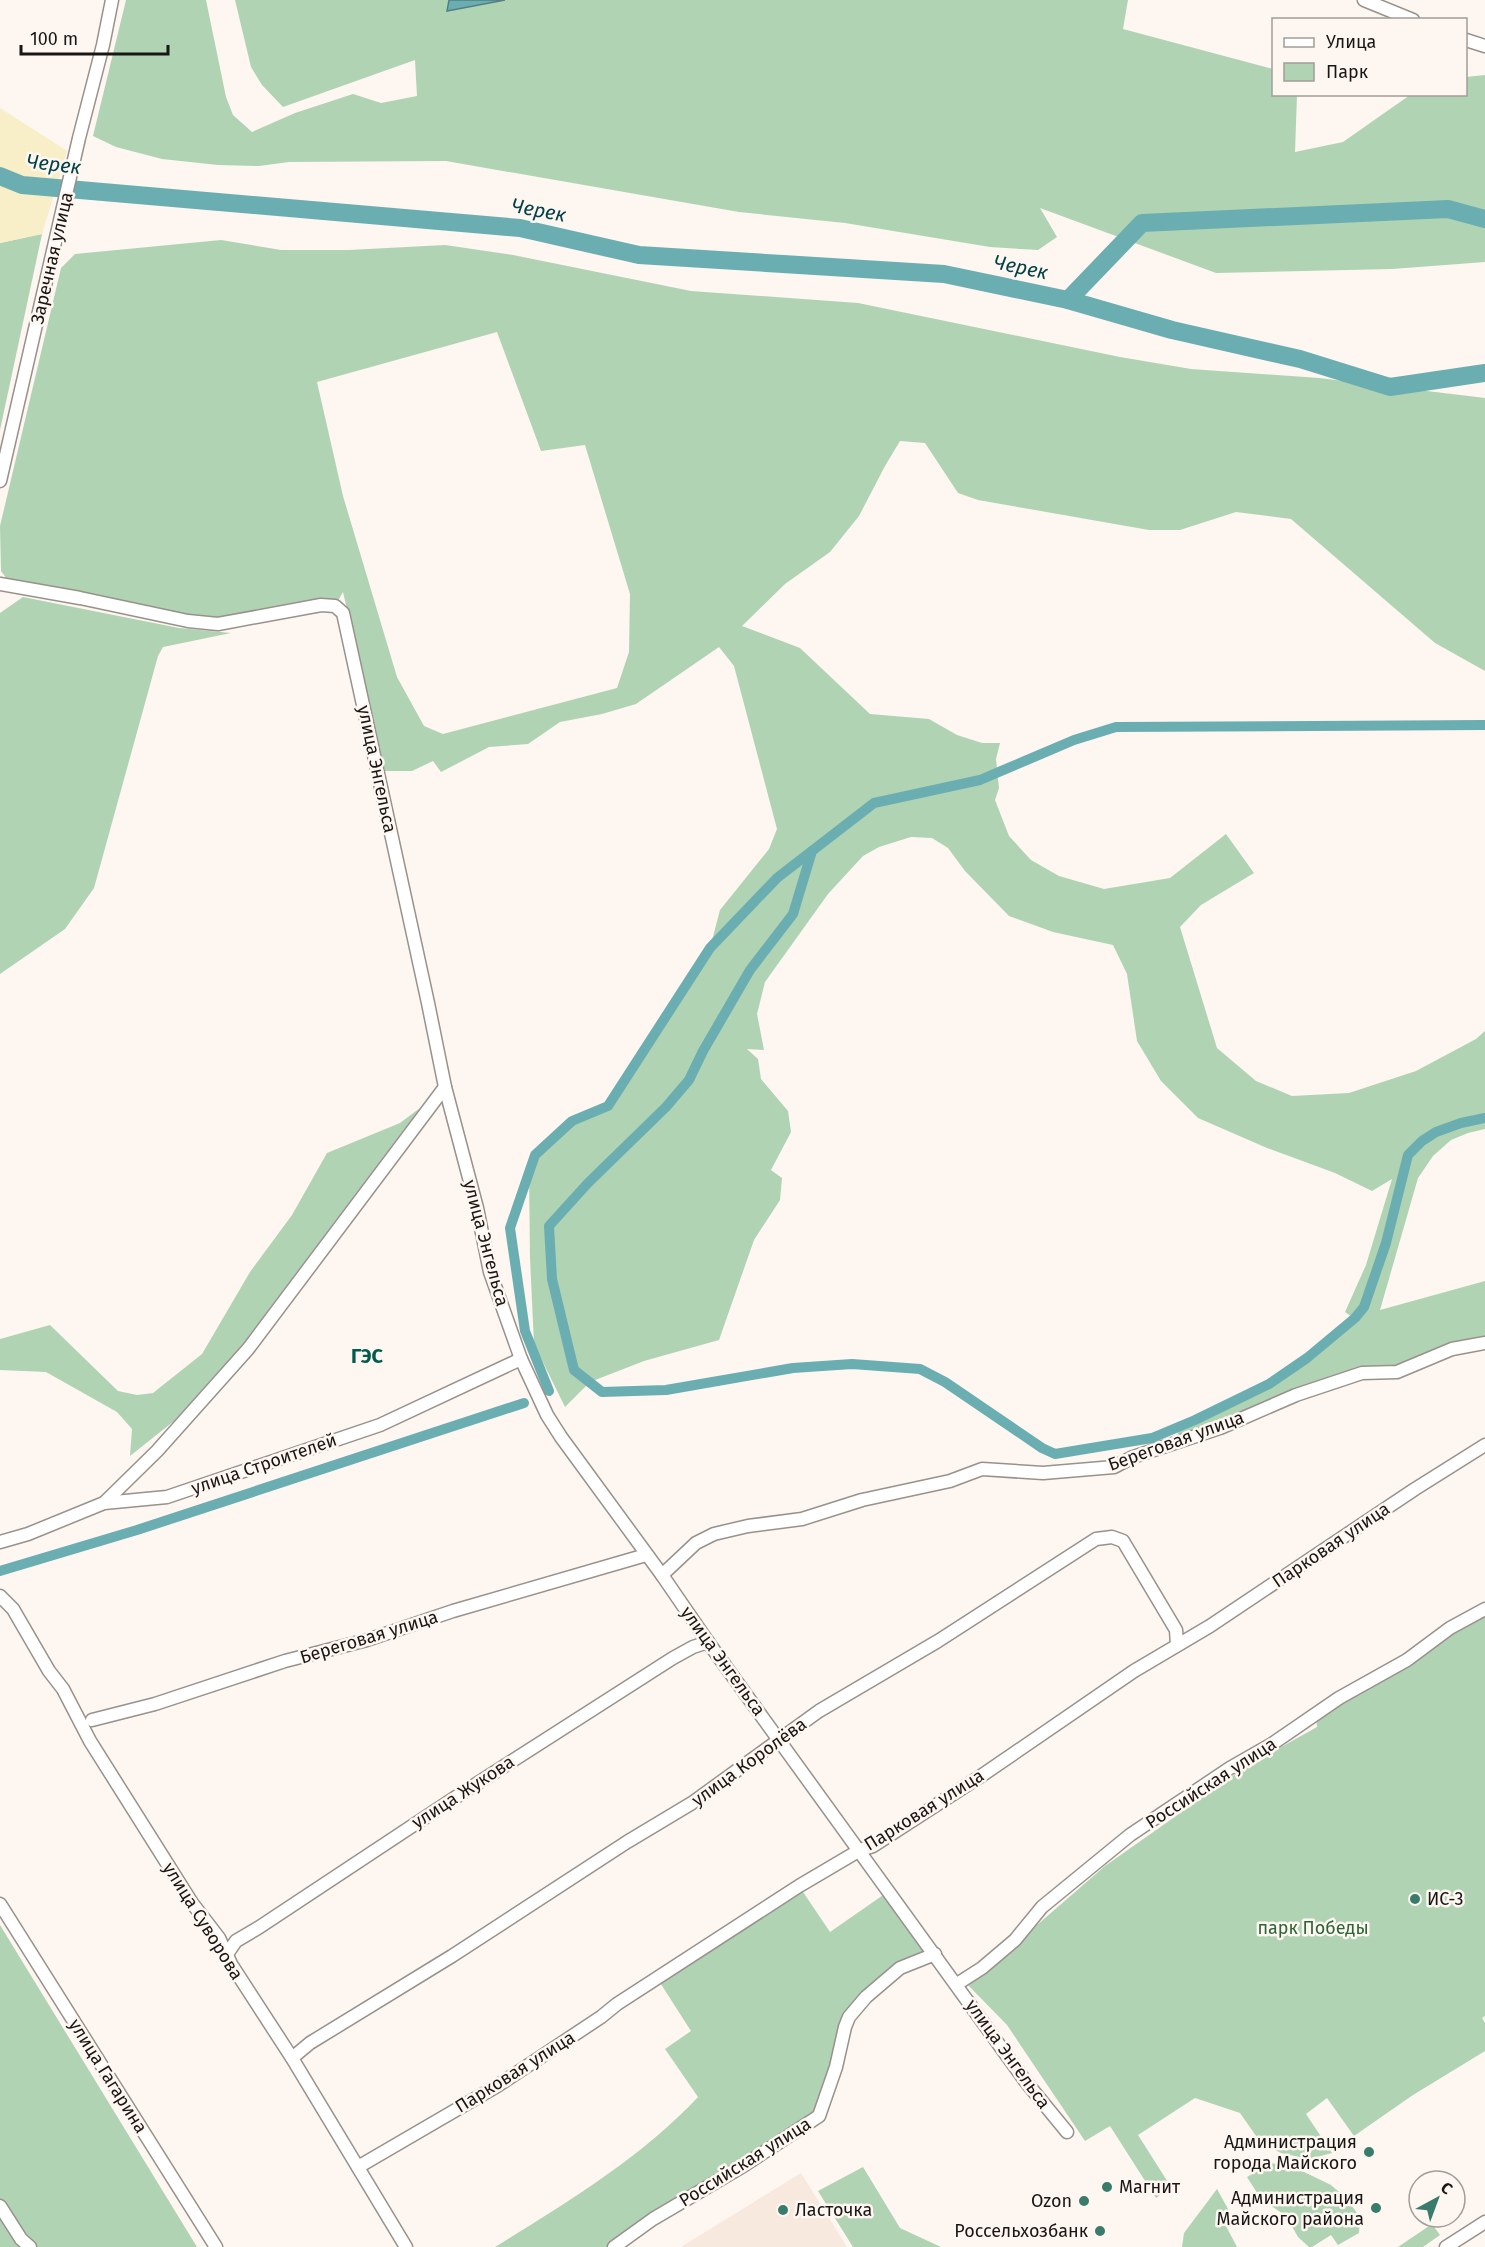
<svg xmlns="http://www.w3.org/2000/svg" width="1485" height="2247" font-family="'Fira Sans',sans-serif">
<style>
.built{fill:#f8e9df}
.green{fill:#b0d3b4;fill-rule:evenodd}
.sand{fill:#f8eec8}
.water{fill:#6baeb2;stroke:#528183;stroke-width:1.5}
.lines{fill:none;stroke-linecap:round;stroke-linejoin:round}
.canal{stroke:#6baeb2;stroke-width:10}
.river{stroke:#6baeb2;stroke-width:18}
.minor-casing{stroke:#98918c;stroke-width:15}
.minor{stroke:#fff;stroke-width:12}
.poi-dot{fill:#3a7c6c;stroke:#fef6f0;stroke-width:2}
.labels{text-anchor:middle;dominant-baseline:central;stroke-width:5;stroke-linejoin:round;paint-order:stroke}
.street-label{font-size:18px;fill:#191715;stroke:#fef6f0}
.poi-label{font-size:18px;fill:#191715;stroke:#fef6f0;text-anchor:end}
.park-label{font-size:18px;fill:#2a6637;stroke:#fef6f0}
.water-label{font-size:20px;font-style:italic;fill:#004246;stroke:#fef6f0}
.neighbourhood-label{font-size:20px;font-weight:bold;fill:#005c4c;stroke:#fef6f0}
</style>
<rect width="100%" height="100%" fill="#fef6f0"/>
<!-- built -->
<path class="built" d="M801,2173L847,2247H681Z"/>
<!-- green -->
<g class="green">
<path d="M126,0H206L226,97L233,115L252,132L295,113L353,94L381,103L417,96L415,60L283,107L262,85L251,67L235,0H449L447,11L505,0H1128L1123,29L1273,69L1274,94L1297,95L1295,152L1343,142L1410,95L1466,94V77L1485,75V262L1392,269L1216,273L1040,208L1057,237L1038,250L990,247L845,223L739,212L446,161L289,162L259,166L218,165L162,159L116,147L93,136Z"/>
<path d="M42,234L0,430V243Z"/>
<path d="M221,240L281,250H349L445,245L513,255L691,291L858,303L1120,357L1191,369L1319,378L1485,398V671L1435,643L1291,519L1236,512L1180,530H1149L978,500L958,493L925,443L900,441L885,466L859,516L830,552L785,584L742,626L800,648L870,714L929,719L957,735L982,743H1000L996,759L999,788L995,800L1009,836L1031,860L1059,876L1104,889L1170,878L1226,834L1254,873L1201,905L1180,927L1217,1048L1256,1081L1292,1096L1349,1093L1416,1071L1476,1039L1485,1031V1129L1468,1133L1451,1140L1433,1156L1418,1178L1380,1310L1485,1281V1343L1422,1362L1373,1372L1183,1442L1175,1429L1269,1384L1307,1358L1355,1319L1345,1312L1366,1265L1392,1179L1372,1191L1335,1173L1267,1148L1198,1118L1161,1081L1137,1041L1127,974L1113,945L1053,932L1009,916L965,871L948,848L932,838L911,837L879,847L863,856L828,894L765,982L757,1014L764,1050L747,1049L758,1059L761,1079L788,1111L791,1132L771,1170L782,1178L780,1200L754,1240L719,1340L644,1361L590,1382L565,1407L534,1344L530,1258L529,1172L535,1155L572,1121L608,1106L710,948L720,910L769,849L777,829L734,666L719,647L636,704L602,714L560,722L528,744L489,747L441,772L433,761L412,771H385L343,592L335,606L218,624L12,586L1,571L0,526L61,268L75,254ZM497,332L541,451L585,445L630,594L629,652L617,688L443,734L424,726L397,677L343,496L317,382Z"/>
<path d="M23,597L179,628L231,633L163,647L158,656L94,888L65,929L0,974V613Z"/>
<path d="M420,1108L242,1345L174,1421L130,1456L132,1429L117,1412L46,1372L0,1370V1339L50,1325L118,1391L137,1395L153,1393L202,1354L250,1272L292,1215L327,1153L400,1123Z"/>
<path d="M1485,1609V2016L1482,2018L1485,2023V2051L1413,2095L1354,2136L1327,2098L1306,2114L1332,2153L1309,2159L1281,2153L1261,2143L1240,2113L1195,2098L1138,2135L1171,2187L1156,2198L1110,2126L1085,2141L1007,2025L968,1985L1105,1866L1247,1766L1317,1727L1316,1714Z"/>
<path d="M799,1886L830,1932L889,1891L935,1954L918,1961L849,2017L819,2116L614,2247H495C565,2204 642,2157 698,2097L665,2049L691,2031L657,1978Z"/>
<path d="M0,1925L197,2247H0Z"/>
<path d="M1272,2163L1302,2171L1331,2185L1346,2198L1360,2217L1359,2233L1338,2245L1331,2235L1312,2247H1309L1298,2237L1286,2216L1261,2199L1247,2177Z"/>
<path d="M863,2167L900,2228L941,2247H853L818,2191Z"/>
<path d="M1217,2189L1233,2218L1227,2228L1237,2247H1182L1184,2233Z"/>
<path d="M1432,2224L1440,2235L1423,2247H1398Z"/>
</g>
<!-- sand -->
<path class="sand" d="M0,108L67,151L42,234L0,243Z"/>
<!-- water -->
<path class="water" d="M449,0H505L447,11Z"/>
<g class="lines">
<!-- canal -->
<g class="canal">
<path d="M812,851L793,914L750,970L703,1051L689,1080L666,1107L588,1183L549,1226L552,1279L574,1370L602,1392L666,1390L793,1368L852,1364L920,1369L945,1382L1042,1448L1055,1454L1152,1438L1195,1420L1269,1384L1307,1358L1355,1318L1364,1307L1386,1243L1408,1155L1422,1141L1436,1132L1461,1123L1485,1118"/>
<path d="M549,1391L525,1331L510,1228L535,1155L572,1121L608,1106L710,948L777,878L874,803L980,780L1074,740L1116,727L1485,725"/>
<path d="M0,1571L137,1530L524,1403"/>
</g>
<!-- river -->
<g class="river">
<path d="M0,176L22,185L520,228L639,255L944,274L1068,300L1142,223L1448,209L1485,219"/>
<path d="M1068,300L1172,330L1300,359L1390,387L1485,373"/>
</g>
<defs>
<g id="minor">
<path d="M1364,0L1413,20"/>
<path d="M1466,40L1485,46"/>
<path d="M0,481L79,138L103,45L112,0"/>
<path d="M0,584L80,598L188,621L218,624L321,605L335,606L343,613L428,1003L445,1087L477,1208L490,1272L521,1359L547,1415L561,1437L662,1575L708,1642L1026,2082L1067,2132"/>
<path d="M104,1503L157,1451L248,1349L445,1087"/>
<path d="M0,1542L28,1534L104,1503L167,1497L380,1425L521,1359"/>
<path d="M662,1575L696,1543L714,1534L748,1526L802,1519L862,1500L950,1481L982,1469L1043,1473L1114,1467L1133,1457L1220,1428L1296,1395L1362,1373L1397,1372L1452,1349L1485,1343"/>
<path d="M0,1596L13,1609L49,1671L63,1689L90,1741L192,1903L219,1938L231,1964L292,2058L406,2247"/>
<path d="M92,1720L155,1704L285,1661L367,1640L453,1611L646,1555"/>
<path d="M0,1904L216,2247"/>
<path d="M227,1954L236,1941L258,1928L456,1797L673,1658L693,1647L708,1642"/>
<path d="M957,1984L982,1968L1015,1940L1042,1907L1130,1835L1230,1768L1272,1744L1339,1698L1407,1660L1450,1628L1485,1609"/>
<path d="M292,2058L310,2043L452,1956L627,1842L692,1803L819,1711L938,1641L1096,1539L1112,1537L1123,1541L1176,1630L1177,1645"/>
<path d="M358,2167L497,2086L601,2017L617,2004L799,1886L860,1850L873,1846L981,1776L1134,1671L1210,1626L1415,1489L1485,1445"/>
<path d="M0,2206L21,2239L30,2247"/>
<path d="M614,2247L653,2219L743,2166L819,2116L836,2067L845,2027L849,2017L866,1997L900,1968L935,1954"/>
<path d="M1446,2247L1485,2222"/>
</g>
</defs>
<!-- minor casing -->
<use href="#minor" class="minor-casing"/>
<!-- minor -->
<use href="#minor" class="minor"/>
</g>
<!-- markers -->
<g class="poi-dot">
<circle cx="1415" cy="1899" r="6"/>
<circle cx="1369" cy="2152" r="6"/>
<circle cx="1107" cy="2187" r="6"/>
<circle cx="1084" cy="2201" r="6"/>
<circle cx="1376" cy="2208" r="6"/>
<circle cx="783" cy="2210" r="6"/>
<circle cx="1100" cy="2231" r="6"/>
</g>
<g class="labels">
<!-- street labels -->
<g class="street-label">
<text transform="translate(52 258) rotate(-77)">Заречная улица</text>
<text transform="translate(377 769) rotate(78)">улица Энгельса</text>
<text transform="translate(486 1243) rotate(75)">улица Энгельса</text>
<text transform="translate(1176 1441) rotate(-20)">Береговая улица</text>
<text transform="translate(264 1464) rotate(-19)">улица Строителей</text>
<text transform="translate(1331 1545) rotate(-34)">Парковая улица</text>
<text transform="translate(369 1637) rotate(-17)">Береговая улица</text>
<text transform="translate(723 1661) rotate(54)">улица Энгельса</text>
<text transform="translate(749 1762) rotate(-36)">улица Королёва</text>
<text transform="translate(1211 1783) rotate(-33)">Российская улица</text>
<text transform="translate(463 1792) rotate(-33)">улица Жукова</text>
<text transform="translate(924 1810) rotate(-32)">Парковая улица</text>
<text transform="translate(203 1921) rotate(58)">улица Суворова</text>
<text transform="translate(1008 2054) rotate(54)">улица Энгельса</text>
<text transform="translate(515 2072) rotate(-32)">Парковая улица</text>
<text transform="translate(108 2076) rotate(58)">улица Гагарина</text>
<text transform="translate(745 2162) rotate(-32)">Российская улица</text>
</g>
<!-- poi labels -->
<g class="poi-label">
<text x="1427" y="1899" text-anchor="start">ИС-3</text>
<text x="1357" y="2142">Администрация<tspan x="1357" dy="21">города Майского</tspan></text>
<text x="1119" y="2187" text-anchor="start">Магнит</text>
<text x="1364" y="2198">Администрация<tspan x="1364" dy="21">Майского района</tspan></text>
<text x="1072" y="2201">Ozon</text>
<text x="795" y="2210" text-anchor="start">Ласточка</text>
<text x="1088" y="2231">Россельхозбанк</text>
</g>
<!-- park labels -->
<g class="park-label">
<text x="1313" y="1928">парк Победы</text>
</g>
<!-- water labels -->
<g class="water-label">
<text transform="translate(54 164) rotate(7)">Черек</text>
<text transform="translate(539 210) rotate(11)">Черек</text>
<text transform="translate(1021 267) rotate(12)">Черек</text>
</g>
<!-- neighbourhood labels -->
<g class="neighbourhood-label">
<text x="367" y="1356">ГЭС</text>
</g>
</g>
<!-- legend -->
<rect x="1272" y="18" width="195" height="78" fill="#fef6f0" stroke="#a29d98" stroke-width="1.5"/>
<rect x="1284" y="38" width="30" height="9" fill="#ffffff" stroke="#a29d98" stroke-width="1.5"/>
<text x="1326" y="48" font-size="18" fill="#191715">Улица</text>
<rect x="1284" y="63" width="30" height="18" fill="#b0d3b4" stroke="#a29d98" stroke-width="1.5"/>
<text x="1326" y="78" font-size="18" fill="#191715">Парк</text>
<!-- north arrow -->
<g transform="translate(1437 2199) rotate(41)"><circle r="28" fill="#fef6f0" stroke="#a29d98" stroke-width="1.5"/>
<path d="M0-4.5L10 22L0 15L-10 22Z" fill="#3a7c6c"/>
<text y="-9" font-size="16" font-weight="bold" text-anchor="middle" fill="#191715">С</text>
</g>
<!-- scale -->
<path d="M21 45v9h147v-9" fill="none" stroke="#191715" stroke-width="3"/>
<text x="30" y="45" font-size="18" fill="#191715" stroke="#fef6f0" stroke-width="4.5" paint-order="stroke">100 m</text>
</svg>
